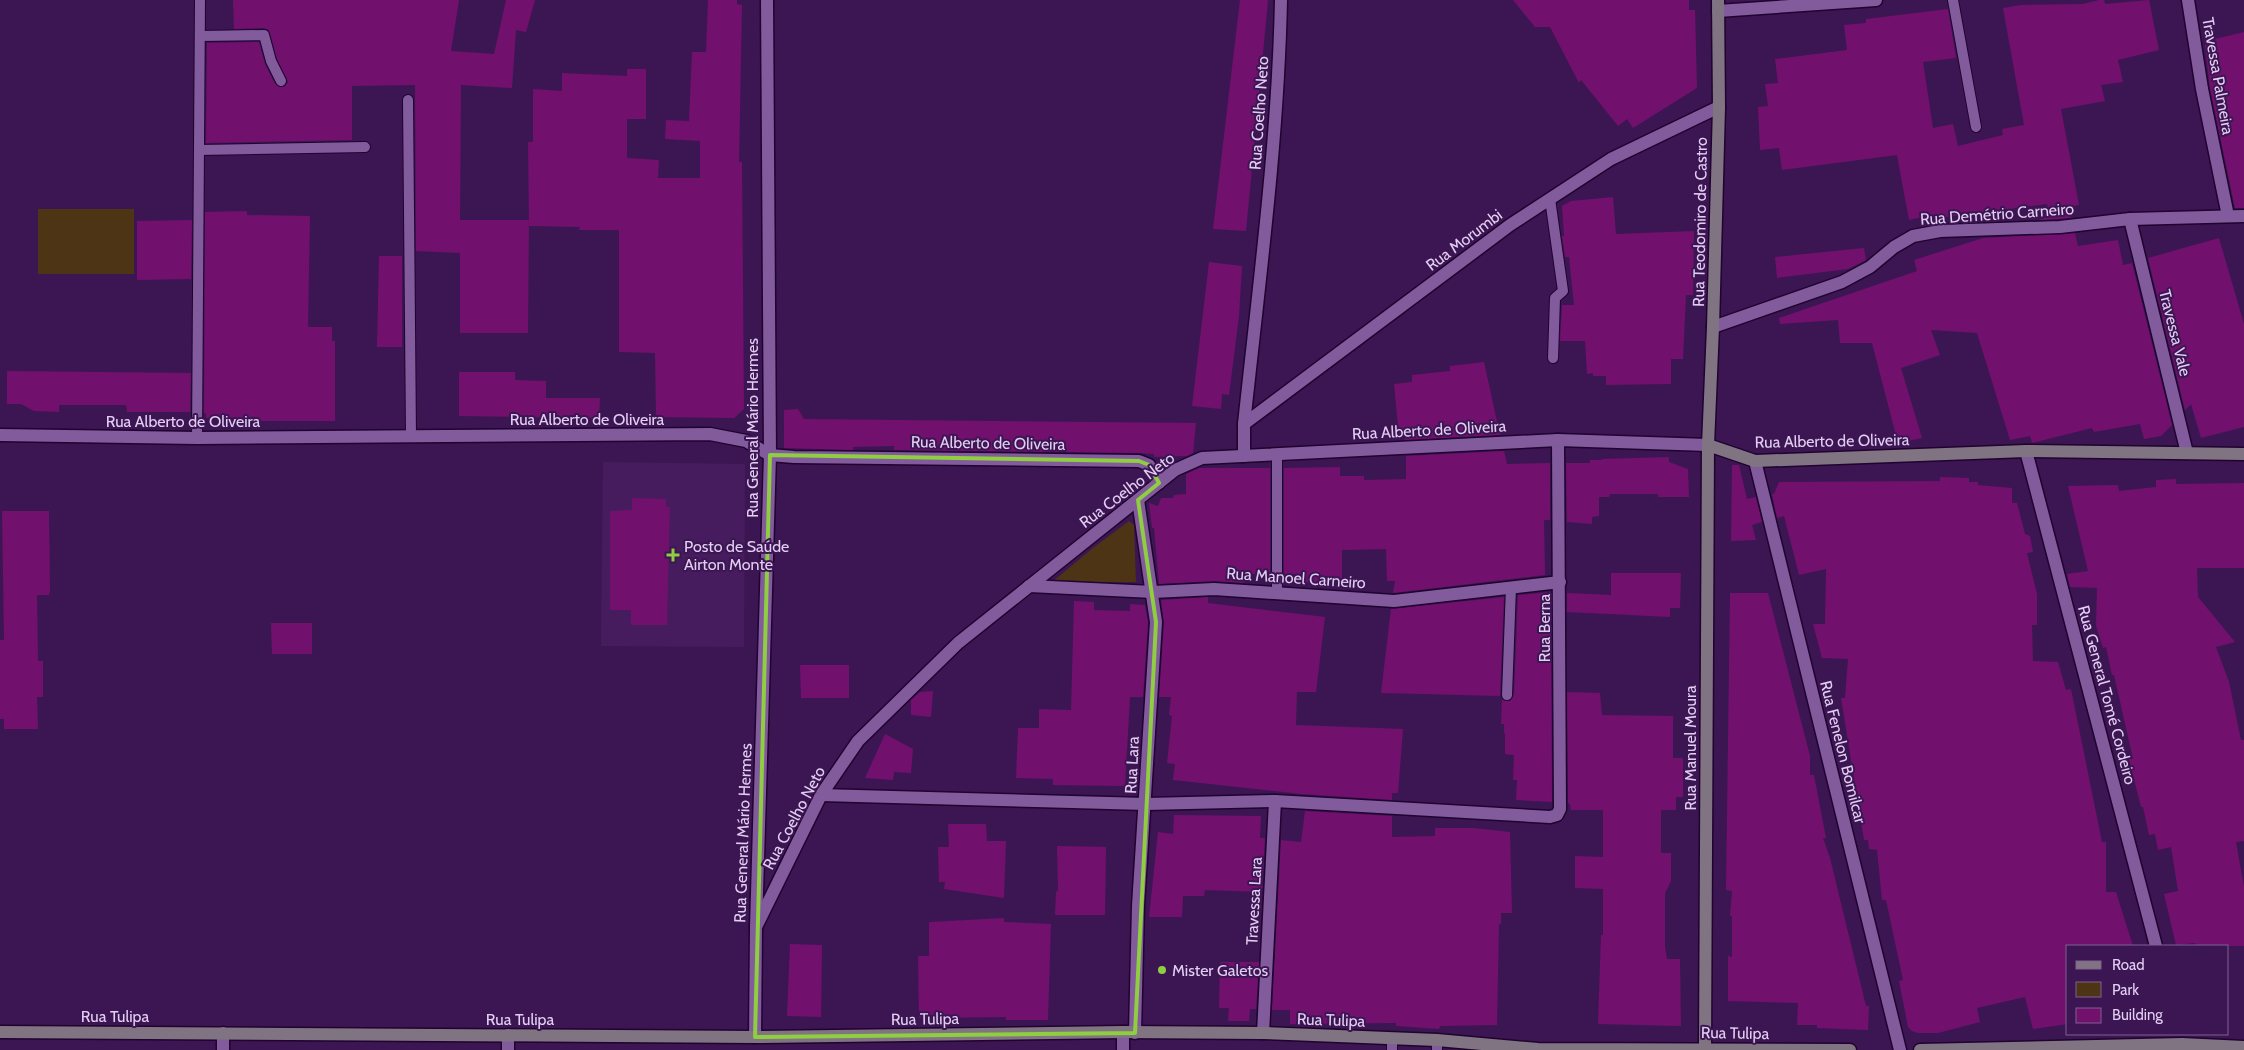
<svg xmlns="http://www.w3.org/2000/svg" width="2244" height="1050" font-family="Cabin,sans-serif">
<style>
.built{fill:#461c5f}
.green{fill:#4c3415}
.building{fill:#72106e}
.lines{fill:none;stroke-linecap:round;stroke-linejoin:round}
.lane-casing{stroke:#200330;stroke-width:12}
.street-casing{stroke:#200330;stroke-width:15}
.secondary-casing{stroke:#200330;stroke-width:15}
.lane{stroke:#815b9c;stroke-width:10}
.street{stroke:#815b9c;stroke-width:12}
.secondary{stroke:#807482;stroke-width:12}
.marked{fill:none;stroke:#8fcd41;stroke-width:4;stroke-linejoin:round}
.poi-dot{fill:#8fcd41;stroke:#3c1652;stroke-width:2}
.labels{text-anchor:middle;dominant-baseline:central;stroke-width:4;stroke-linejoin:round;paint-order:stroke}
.street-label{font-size:16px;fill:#e3cef3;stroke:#3c1652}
.poi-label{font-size:16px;fill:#e3cef3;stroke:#3c1652;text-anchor:start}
</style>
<rect width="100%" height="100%" fill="#3c1652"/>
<!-- built -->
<path class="built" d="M603,462L745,464L744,647L601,646Z"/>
<!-- green -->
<g class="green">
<rect x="38" y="209" width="96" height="65"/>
<path d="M1129,521L1134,525L1136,582L1051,583L1093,548Z"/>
</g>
<!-- building -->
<g class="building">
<path d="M233,0H459L451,51L494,54L506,0H535L526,32L516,30L512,88L461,85L460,220H529L528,333H460V253L416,251L415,85L352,86V140L206,143L207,43L259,42L265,64L275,84L284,87L288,82L277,59L269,30L264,28L234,29Z"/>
<path d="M708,0H737V4L742,5L739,162H742L744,409L734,418L656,417L655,353L619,352V230H579L580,227L529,226L528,142H533V89L562,91V73L627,76V69H646V119H627V158L659,160L658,178H700V141L665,139L666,120L689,121L692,52H706Z"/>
<path d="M1240,0H1268L1246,231L1213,229Z"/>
<path d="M1513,0H1689V10H1695L1697,88L1633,128L1627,119L1618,126L1581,80L1579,83L1550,27H1535Z"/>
<path d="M2099,0H2104L2105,4L2149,0L2159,50L2118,60L2123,82L2101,85L2105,101L2061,109L2079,205L2068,207L2071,218L2039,220L2050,216L2047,204L1931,219V215L1909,220L1897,155L1782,170L1779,148L1760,150L1758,107L1768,106L1765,84L1778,83L1775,59L1847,50L1844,25L1866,23V19L1948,9L1956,58L1923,62L1933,128L1953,124L1958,146L2003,135L2002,129L2024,125L2003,8L2021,5L2083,4Z"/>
<path d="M2244,32V208H2235L2210,88L2205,45L2217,44L2215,39Z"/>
<path d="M1613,197L1616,234L1694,231L1693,295H1686L1683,359H1671V384L1606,385V376H1593V373L1587,374L1585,341H1560L1562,305H1574L1569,257H1565L1562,236H1564L1562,206L1571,201Z"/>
<path d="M247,211V215L310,216L308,327H332V341H335V421H255V418H206V413H204L205,212Z"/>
<path d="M192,220L191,279L137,280V221Z"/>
<path d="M2075,233L2078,246L2118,240L2123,265L2132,263L2172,425L2161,436L2144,439L2140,424L2094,432L2092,428L2032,443L2030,436L2010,440L1977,333L1931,330L1940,355L1901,368L1922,438L1898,443L1872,343H1840L1838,320L1780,324L1779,318L1917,271L1914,260L1983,238Z"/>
<path d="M2219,238L2244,324V427L2201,438L2191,404L2185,410L2148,258Z"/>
<path d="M1864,248L1866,260L1848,269L1777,278L1775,257Z"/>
<path d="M379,256H402V347H377Z"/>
<path d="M1209,262L1242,266L1239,316L1229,395L1222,394L1221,409L1192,406Z"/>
<path d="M1484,362L1500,435L1405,440V437H1399L1394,384L1412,382V375L1450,371V366Z"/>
<path d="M7,371L191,373L190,412H127L126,405H59V412L34,411L21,404H7Z"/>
<path d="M459,372H515V380L546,381V398H600L599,418L459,416Z"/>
<path d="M798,409L804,419L1196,423L1193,453L1187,456L1154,457V454L1139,453L894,450V446L853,447V450L784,448V410Z"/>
<path d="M1504,451L1507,464L1550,463V520H1544L1545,575L1393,593L1395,581H1387L1386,549L1342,550V582L1301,583L1300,574H1284V468L1340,467V476H1364V480L1406,479V456Z"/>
<path d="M1669,457V462L1688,469L1689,497H1658V494H1610L1609,497H1599V516L1592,517V524L1567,522L1566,463H1590V460H1602V459Z"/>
<path d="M1732,465H1739L1747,499L1756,497L1762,522L1752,525L1756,540L1731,541Z"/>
<path d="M1199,468H1270V574H1245L1244,583L1214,581L1159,584L1154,528H1152L1149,503L1158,506L1161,498H1173L1174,495L1186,494V474Z"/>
<path d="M1940,477L1969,478V482H1978V485L2012,488V503H2017L2025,534L2030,536L2033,552L2027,553L2037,594V625H2032L2033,661L2058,662L2066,690L2071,689L2102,842H2106V892H2116L2133,946H2068V1024L2033,1029L2025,997L1977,1008L1980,1022L1938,1033H1918L1912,1031L1908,1027L1899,981L1903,980L1886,900H1882L1877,850L1869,849L1868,840H1864L1841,698H1845L1848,659L1822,658L1813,624H1825L1826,569L1799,575L1784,516L1777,518L1772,494H1774L1779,482L1940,481Z"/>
<path d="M2176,479V484L2244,483V568H2197L2198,597L2235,642L2216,647L2229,682L2241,740H2244V841L2236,842L2244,887V946H2195V943L2176,945L2164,894L2178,891L2171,847L2158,850L2155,834L2149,835L2143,807H2141L2129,759H2133L2114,675H2112L2106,647L2103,648L2096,626L2097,588L2070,587L2067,574L2088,571L2068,486L2118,485L2119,491L2156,487V480Z"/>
<path d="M632,498L666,499V507H670L667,625H631V610H610V511L632,510Z"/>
<path d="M2,511H49L50,590L49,595H37L38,661H43V697H37L38,729H4V719H0V640H4Z"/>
<path d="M1611,573H1681L1680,608H1670V617L1567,612V593L1611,595Z"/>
<path d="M1551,592L1552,802L1516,800L1517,780H1513L1514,755L1505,754V733H1504V724H1501L1502,700L1510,701L1514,695L1518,595Z"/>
<path d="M1730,593H1768L1810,756V775H1814L1826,838H1823L1830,858L1866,1006H1869L1868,1030L1817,1028V1025H1797L1798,1003L1728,1001V956L1732,957V916H1730L1732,891L1726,890Z"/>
<path d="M1208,597V603L1325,617L1316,692H1297L1296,725L1403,729L1398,793H1392V800L1301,794L1173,780L1175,764L1167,763L1172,716L1169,715L1171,697H1159L1164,623L1161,600Z"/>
<path d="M1504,597L1500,696L1381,693L1391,609Z"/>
<path d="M1074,601L1094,602V610L1130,611V604L1145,605L1148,622L1143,697H1130L1125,786L1053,785V779L1016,778L1018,728H1039V709L1071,710Z"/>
<path d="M271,623H312V654H272Z"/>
<path d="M800,665H849V698H801Z"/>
<path d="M933,691L931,717L911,715V700L920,692Z"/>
<path d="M1567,692L1600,693L1602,715L1673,716V758H1683V797H1676V810H1661V853H1671V881L1665,893V947L1667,959H1680L1681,1026L1598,1024L1601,935H1603V889L1575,888V856L1603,857V810H1571L1570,804L1568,803Z"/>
<path d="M885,734L913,749L911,773L894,772L893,780L865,778Z"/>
<path d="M1305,811L1392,816V837L1435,836V828H1473L1510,832L1512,913H1501V924H1499L1497,1025L1440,1026L1439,1029L1396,1026V1023L1290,1024V1010H1272L1281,840L1301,842Z"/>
<path d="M1174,815L1261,816L1260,838H1265L1262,892L1205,890L1204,896H1183L1182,917H1149L1158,832L1173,834Z"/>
<path d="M948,824H986L987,841H1006L1004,898L944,889L945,882H939L938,847H949Z"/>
<path d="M1057,846L1106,847L1105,915H1055L1056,891L1058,892Z"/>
<path d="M1004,918V922L1051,924L1048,1020H1006V1017L919,1018L918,956H929V922Z"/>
<path d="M790,944L822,945L821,1017L787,1016Z"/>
<path d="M1220,962H1259L1256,1009H1250L1249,1021H1228L1229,1008H1219Z"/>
</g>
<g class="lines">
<defs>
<g id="lane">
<path d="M1953,0L1976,127"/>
<path d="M200,36L264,35L271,61L281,81"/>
<path d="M408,100L411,436"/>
<path d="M199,150L365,147"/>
<path d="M1550,199L1563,291L1555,298L1553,358"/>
<path d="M197,438L200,0"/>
<path d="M1277,594V455"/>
<path d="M1507,695L1511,587"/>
<path d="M1392,1038V1050"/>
<path d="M1437,1050V1040"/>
</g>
<g id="street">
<path d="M2188,0L2202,89L2228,216"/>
<path d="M1718,11L1876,0"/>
<path d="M2130,219L2187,453"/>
<path d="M1713,327L1842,282L1870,267L1894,247L1913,236L1940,231L2060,227L2130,219L2244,216"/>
<path d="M1244,424L1510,225L1611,159L1719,107"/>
<path d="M0,435L197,438L710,434L746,441L770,455L794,457L1139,461L1149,465L1159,483"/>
<path d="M2026,451L2156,946"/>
<path d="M1244,456V424C1259,283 1278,142 1281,0"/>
<path d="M1755,461L1900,1050"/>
<path d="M1029,586L1153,592L1214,589L1394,601L1560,582"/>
<path d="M821,795L1146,804L1275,801L1550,817L1557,815L1560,809L1558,440"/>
<path d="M756,927L821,795L858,741L958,643L1175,470L1202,458L1558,440L1708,445"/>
<path d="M1123,1032V1050"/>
<path d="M1135,1033L1138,906L1156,622L1138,500"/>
<path d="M1263,1033L1275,801"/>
<path d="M755,1037L756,927L770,455L767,0"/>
<path d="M223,1050V1033"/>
<path d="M508,1050V1035"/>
</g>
<g id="secondary">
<path d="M1708,445L1755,461L2026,451L2244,454"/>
<path d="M0,1032L755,1037L1123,1032L1263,1033L1437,1040L1538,1049L1850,1050"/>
<path d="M1705,1050L1708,445L1713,327L1719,107L1718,0"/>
<path d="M1920,1050L2182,1044L2244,1047"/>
</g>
</defs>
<!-- lane casing -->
<use href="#lane" class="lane-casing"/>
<!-- street casing -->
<use href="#street" class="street-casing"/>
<!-- secondary casing -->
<use href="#secondary" class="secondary-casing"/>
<!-- lane -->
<use href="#lane" class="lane"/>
<!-- street -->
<use href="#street" class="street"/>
<!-- secondary -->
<use href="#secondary" class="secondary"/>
</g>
<!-- marked area -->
<path class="marked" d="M770,455L1139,461L1149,465L1159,483L1138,500L1156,622L1135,1033L755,1037Z"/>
<!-- markers -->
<g class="poi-dot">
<path d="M670.5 547.5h5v5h5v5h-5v5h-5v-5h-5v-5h5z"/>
<circle cx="1162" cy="970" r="5"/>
</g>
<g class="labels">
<!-- street labels -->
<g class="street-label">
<text transform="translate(2218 76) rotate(80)">Travessa Palmeira</text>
<text transform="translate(1259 113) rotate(-86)">Rua Coelho Neto</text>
<text transform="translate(1997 214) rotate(-4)">Rua Demétrio Carneiro</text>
<text transform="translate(1700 222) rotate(-89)">Rua Teodomiro de Castro</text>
<text transform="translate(1464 240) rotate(-37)">Rua Morumbi</text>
<text transform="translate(2175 333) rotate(76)">Travessa Vale</text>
<text x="587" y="419">Rua Alberto de Oliveira</text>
<text x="183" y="421">Rua Alberto de Oliveira</text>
<text transform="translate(752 428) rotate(-90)">Rua General Mário Hermes</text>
<text transform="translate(1429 430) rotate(-3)">Rua Alberto de Oliveira</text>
<text transform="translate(1832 441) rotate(-1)">Rua Alberto de Oliveira</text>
<text transform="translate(988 443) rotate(1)">Rua Alberto de Oliveira</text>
<text transform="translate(1127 490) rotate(-37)">Rua Coelho Neto</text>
<text transform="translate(1296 578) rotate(4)">Rua Manoel Carneiro</text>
<text transform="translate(1544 628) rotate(-90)">Rua Berna</text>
<text transform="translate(2107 695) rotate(75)">Rua General Tomé Cordeiro</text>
<text transform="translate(1690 748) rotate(-90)">Rua Manuel Moura</text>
<text transform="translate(1843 752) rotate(76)">Rua Fenelon Bomilcar</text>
<text transform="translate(1132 765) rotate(-87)">Rua Lara</text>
<text transform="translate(794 818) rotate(-62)">Rua Coelho Neto</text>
<text transform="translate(743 833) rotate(-88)">Rua General Mário Hermes</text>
<text transform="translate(1254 901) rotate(-87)">Travessa Lara</text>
<text x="115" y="1016">Rua Tulipa</text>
<text x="520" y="1019">Rua Tulipa</text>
<text transform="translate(925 1019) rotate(-1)">Rua Tulipa</text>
<text transform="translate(1331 1020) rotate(2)">Rua Tulipa</text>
<text transform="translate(1735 1033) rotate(1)">Rua Tulipa</text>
</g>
<!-- poi labels -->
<g class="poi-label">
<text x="684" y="546">Posto de Saúde<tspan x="684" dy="18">Airton Monte</tspan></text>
<text x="1172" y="970">Mister Galetos</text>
</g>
</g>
<!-- legend -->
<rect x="2066" y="945" width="162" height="90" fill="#3c1652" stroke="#7f6092"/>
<rect x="2076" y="961" width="25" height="8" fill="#807482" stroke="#7f6092"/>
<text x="2112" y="970" font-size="15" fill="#e3cef3">Road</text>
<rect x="2076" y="982" width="25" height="15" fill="#4c3415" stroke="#7f6092"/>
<text x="2112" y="995" font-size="15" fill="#e3cef3">Park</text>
<rect x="2076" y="1008" width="25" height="15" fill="#72106e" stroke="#7f6092"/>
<text x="2112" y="1020" font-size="15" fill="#e3cef3">Building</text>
</svg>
